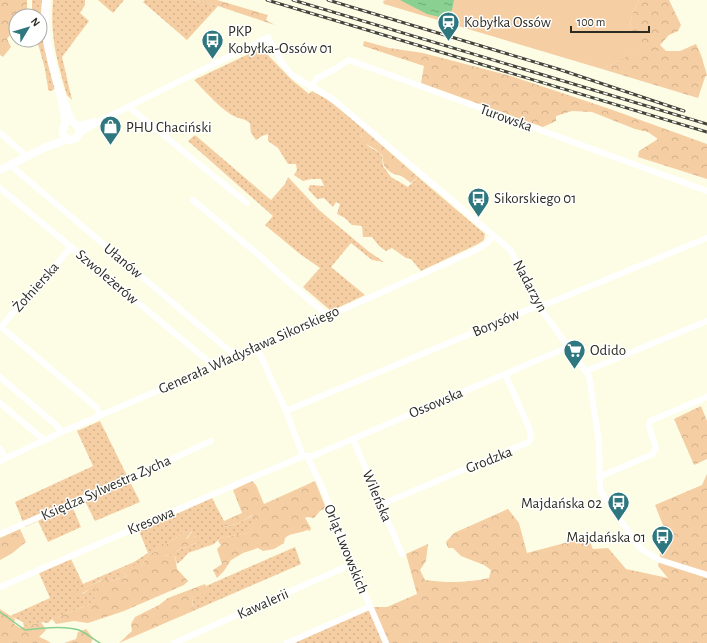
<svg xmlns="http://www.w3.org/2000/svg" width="707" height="643" font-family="'Alegreya Sans',sans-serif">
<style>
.grass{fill:url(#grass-dots)}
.forest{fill:url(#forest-crowns)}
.park{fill:#f5cea3}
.water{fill:url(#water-ripples)}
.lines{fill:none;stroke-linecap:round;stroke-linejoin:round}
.stream{stroke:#8ad191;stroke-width:1.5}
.minor{stroke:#fff;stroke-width:6}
.tertiary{stroke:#fff;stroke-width:8}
.rail-casing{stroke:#434338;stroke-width:3}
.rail{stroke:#fff;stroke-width:1.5;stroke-dasharray:4.5;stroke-linecap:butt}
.labels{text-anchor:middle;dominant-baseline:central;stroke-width:3;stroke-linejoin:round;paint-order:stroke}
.poi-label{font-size:15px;fill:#2c2c23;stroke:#fff;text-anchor:start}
.street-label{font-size:15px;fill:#2c2c23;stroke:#fff}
</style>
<defs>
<pattern id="grass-dots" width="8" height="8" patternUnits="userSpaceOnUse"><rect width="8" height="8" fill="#f5cea3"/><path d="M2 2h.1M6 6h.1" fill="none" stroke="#d2b18c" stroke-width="1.8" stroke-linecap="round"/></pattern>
<pattern id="forest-crowns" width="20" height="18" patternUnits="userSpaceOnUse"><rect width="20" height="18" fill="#f5cea3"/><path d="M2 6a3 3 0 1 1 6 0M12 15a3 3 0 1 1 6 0" fill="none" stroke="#d2b18c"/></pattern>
<pattern id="water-ripples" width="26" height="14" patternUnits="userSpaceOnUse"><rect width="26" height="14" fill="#8ad191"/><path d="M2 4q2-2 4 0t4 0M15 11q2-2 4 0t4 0" fill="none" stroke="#71aa76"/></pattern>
</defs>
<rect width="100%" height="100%" fill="#fdfde5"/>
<!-- grass -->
<g class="grass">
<path d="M32,0H43L55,88L52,91L48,90V88L45,69L37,40H40V16H32Z"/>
<path d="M53,0H85V5L80,13L89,21L62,57L72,100L67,95C57,61 50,37 53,0Z"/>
<path d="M98,0H124L113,13Z"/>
<path d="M145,0H193L218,6L187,40L143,2Z"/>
<path d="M261,48L292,80L309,94L312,91L330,101L361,127V137L368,146L380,153L382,157L383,166L391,177L408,187L418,177L485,234L484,240L478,244L421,271L411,259L406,258L392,248L386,251L379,246L372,237H363L362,226L352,225L345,218L337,214L340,204L336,202L333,207L324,198L317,199L308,189L310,185L324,186L321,179H311L303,181L294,175L297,170L296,164H288L278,148L268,141V134L262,136L256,140L251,133L250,123C242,117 242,120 236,117C223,112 204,90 194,80Z"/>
<path d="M195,135L271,200L285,184L288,177L319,210L368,251L384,262L372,260L351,243L331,267L365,295L331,311L303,287L320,268L300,254L265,225L273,216L188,141Z"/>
<path d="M100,421L140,502L95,521L84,499L72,506L81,527L48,542L38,521L25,527L15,502L93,466L77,431Z"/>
<path d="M212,498L224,521L226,527L239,523L253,515L257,519L248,533L220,538L214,544L188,553L182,560L177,564L175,556L168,560L165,556L198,542L200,538L196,536L186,540L192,532L186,531L157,551L149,554L141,566H128L121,570L127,576L111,581L102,580L86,587L81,595L94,586L97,589L95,599L88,605L52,619L48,623L41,622L24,627L23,622L10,616L50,598L39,573L71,559L83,584L134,562L148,553L139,531Z"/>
<path d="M295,547L301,564L193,611L192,596L203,594L207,590L206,586Z"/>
<path d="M370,607L388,643H294Z"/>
</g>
<!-- forest -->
<g class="forest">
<path d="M0,0H27V16H16V27L7,39L11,47L3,57L0,55Z"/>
<path d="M193,0H217L268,15L266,20L275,25L218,6Z"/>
<path d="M639,0H669L681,25L678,31L669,35L660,45L666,51H680L696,44L701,55L707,75L705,77L698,98L602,69L639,50C629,27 626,24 639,0Z"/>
<path d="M364,41L389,48L423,53L511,76L607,108L707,144V179L638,157L639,151L658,139L648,132L635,129L592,112L572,111L556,116V121L543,127L421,83L424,66L363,46Z"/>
<path d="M361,127L418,177L411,183C408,181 406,179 403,177C396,173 392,176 385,167C382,163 384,156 380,153C369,143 360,147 361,127Z"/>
<path d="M701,406L707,421V459L694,465L674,419Z"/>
<path d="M707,474V643H388L370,607H387L417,594L406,554L428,544L426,561L420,570L425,580C446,583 468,583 489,578L491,570L484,565L461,556L453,548H448L446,542L454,533L508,509L519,523L527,553L561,544L587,536L593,549L608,548L626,569L668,578L658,566L661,548L666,533L655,505L702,485Z"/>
<path d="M252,481L256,485L264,504L315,481L326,508L320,511L314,518L307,517L305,518L311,528L310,531L307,530C299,534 292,532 285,538L284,543L274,549L263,551L258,548L243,553L231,560L224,571L217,578L213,570L222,564L217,549L221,545L218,541L220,538L248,533L251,524L257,519L252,515L239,523L225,527L224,521L242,513L233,490Z"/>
<path d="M20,529L26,542L11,554L0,560V538Z"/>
<path d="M186,531H192L186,539L196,536L201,538L198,542L165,556L168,559L175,556L177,569L188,581L184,585L124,611L88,623L74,621L56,624L52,619L88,605L95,599L92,595L97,589L94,587L75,597L73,594L78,587H86L108,578L111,581L127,576L121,570L128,566H141L149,554L157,551V548L160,544H167Z"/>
<path d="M205,584L208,590L203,594L192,597L193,611L119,643L132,631L131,624L135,617L159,605L168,598Z"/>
<path d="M0,609L15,619L14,624L20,628L41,622L46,630L39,637L46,640L51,643H0Z"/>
<path d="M86,629L93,638L91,643H64L76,639L78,632Z"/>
</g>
<!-- park -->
<path class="park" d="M386,0H639C626,24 629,27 640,50L602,69L384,4L383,1Z"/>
<!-- water -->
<path class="water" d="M400,0H454L452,10L447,19L427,14Z"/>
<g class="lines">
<!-- stream -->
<path class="stream" d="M0,612L25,630C40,628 64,625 79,630C86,633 93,639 100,643"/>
<!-- minor -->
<g class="minor">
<path d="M311,87L317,78L335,69L349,60L707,191"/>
<path d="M129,107L247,203"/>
<path d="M77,124L80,125L95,121"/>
<path d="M0,133L22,152L25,157"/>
<path d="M80,133L106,118L268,37L281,61L290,73L295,77L328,96L341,106L506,246L511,251L539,306L589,376L599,443L600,483V489L606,500L641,549L660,560L707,575"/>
<path d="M10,165L232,353L234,357"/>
<path d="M0,188L214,366"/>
<path d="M193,200L260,256L285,279L328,316"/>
<path d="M0,326L96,407L100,415"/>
<path d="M1,327L26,297L37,288L71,247"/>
<path d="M257,348L286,411L303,456"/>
<path d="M586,371L707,321"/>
<path d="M0,377L55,424L62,432"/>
<path d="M0,403L44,440"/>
<path d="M286,411L532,308L547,304L707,238"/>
<path d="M353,439L402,554"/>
<path d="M0,449L6,458"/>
<path d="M307,456L323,489L352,564L386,643"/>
<path d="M0,461L62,432L257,348L476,250L486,244L494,236"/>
<path d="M599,477L653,454L656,448L649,426L650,421L707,397"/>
<path d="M380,505L529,442L531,438L530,430L505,374"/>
<path d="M0,534L155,467L211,441"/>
<path d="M0,587L174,511L303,456H313L568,347"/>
<path d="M174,643L352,564"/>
<path d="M287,643L369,607"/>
</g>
<!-- tertiary -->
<g class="tertiary">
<path d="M46,0C41,40 55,69 63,107C64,111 65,117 65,122C65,127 60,131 64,136C68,142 75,140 79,135V128L71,120L60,92"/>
<path d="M0,170L44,148L68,139"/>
</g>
<defs>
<g id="rail">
<path d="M267,0L707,132"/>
<path d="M293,0L707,124"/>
<path d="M328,0L558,69L684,111"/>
</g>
</defs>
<!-- rail casing -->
<use href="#rail" class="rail-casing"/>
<!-- rail -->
<use href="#rail" class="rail"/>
</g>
<!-- icons -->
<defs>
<symbol id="station-pin" viewBox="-11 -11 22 30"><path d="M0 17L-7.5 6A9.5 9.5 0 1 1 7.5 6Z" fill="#2e777e" stroke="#fff"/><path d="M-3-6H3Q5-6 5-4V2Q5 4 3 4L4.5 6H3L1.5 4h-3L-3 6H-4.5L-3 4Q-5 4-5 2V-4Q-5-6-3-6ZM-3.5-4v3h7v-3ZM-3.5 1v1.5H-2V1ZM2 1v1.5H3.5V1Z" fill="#fff"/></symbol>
<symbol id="bus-pin" viewBox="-11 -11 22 30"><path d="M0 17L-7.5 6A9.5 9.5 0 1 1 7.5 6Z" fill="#2e777e" stroke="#fff"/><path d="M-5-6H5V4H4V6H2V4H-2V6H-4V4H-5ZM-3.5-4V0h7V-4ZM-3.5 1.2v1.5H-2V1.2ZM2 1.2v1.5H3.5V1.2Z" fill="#fff"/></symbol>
<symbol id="shop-pin" viewBox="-11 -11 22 30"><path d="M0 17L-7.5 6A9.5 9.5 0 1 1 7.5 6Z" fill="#2e777e" stroke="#fff"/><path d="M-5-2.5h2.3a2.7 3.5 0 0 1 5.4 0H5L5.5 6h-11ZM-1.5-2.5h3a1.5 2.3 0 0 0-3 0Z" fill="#fff"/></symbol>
<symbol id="supermarket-pin" viewBox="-11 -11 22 30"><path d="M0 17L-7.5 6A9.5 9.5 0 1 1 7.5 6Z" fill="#2e777e" stroke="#fff"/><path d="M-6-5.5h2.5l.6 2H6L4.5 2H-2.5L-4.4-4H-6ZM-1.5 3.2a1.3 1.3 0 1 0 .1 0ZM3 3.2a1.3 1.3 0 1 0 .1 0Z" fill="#fff"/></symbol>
</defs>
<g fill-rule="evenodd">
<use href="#station-pin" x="436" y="10" width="25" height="34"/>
<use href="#bus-pin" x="200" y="28" width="25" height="34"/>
<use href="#shop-pin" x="98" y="114" width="25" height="34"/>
<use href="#bus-pin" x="466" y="186" width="25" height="34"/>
<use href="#supermarket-pin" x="562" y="338" width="25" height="34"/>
<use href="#bus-pin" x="606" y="490" width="25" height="34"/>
<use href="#bus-pin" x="650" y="524" width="25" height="34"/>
</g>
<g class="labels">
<!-- poi labels -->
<g class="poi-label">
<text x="464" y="22">Kobyłka Ossów</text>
<text x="228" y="31">PKP<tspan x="228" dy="17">Kobyłka-Ossów 01</tspan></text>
<text x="126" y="127">PHU Chaciński</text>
<text x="494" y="198">Sikorskiego 01</text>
<text x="590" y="350">Odido</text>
<text x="602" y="503" text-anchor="end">Majdańska 02</text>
<text x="646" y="537" text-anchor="end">Majdańska 01</text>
</g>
<!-- street labels -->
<g class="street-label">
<text transform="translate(506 118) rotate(20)">Turowska</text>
<text transform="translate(123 261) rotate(40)">Ułanów</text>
<text transform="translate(107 277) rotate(40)">Szwoleżerów</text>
<text transform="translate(530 286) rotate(62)">Nadarzyn</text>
<text transform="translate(36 287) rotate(-48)">Żołnierska</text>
<text transform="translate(496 323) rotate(-23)">Borysów</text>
<text transform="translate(249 350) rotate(-24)">Generała Władysława Sikorskiego</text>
<text transform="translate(436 403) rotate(-23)">Ossowska</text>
<text transform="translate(489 460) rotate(-22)">Grodzka</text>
<text transform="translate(106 488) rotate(-24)">Księdza Sylwestra Zycha</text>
<text transform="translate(377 496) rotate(67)">Wileńska</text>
<text transform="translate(151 521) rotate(-23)">Kresowa</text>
<text transform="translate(346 549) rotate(68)">Orląt Lwowskich</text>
<text transform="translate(263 604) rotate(-24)">Kawalerii</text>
</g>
</g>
<!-- north arrow -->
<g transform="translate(28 28) rotate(52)"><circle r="19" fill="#ffffff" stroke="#ababa7"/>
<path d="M0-3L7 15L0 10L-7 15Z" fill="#2e777e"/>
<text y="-6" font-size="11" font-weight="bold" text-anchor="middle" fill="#2c2c23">N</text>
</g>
<!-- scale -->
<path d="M571 26v6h78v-6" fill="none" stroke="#2c2c23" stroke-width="2"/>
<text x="577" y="26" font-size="12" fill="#2c2c23" stroke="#ffffff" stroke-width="3" paint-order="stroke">100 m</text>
</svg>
